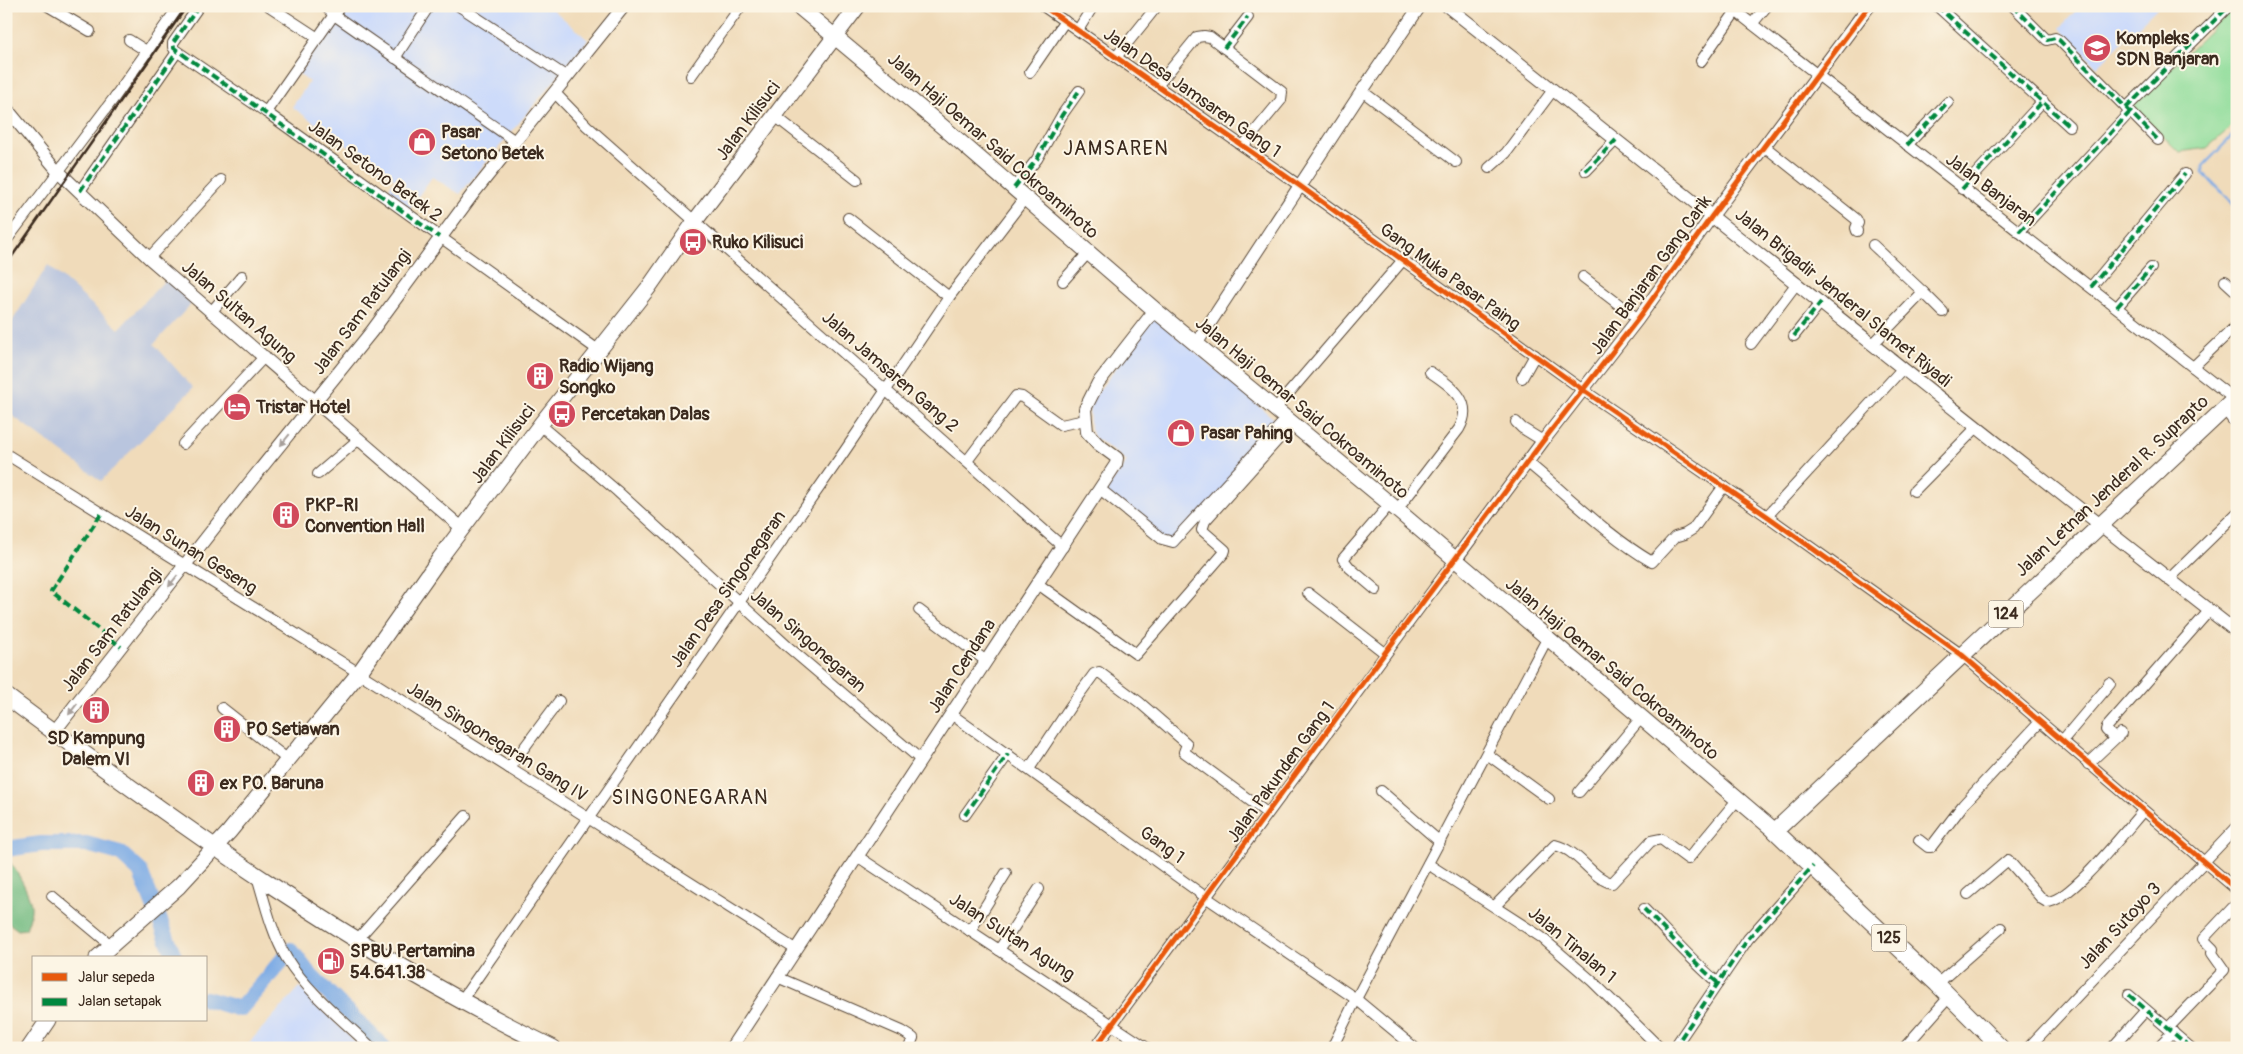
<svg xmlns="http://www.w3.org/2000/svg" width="2243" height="1054" font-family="Pangolin,sans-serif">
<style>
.built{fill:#cddbfa}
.industrial{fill:#b9c5de}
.green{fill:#90dd9b;stroke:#66845c}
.forest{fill:#74bc83;stroke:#587350}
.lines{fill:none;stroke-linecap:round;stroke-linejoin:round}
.stream{stroke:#7baae5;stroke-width:2.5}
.river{stroke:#7baae5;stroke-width:16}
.minor-casing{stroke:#564535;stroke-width:12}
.tertiary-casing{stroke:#564535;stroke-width:14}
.secondary-casing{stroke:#564535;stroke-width:17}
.primary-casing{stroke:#564535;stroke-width:18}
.minor{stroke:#fff;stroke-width:10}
.tertiary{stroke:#fff;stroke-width:12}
.secondary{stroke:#fff;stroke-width:15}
.primary{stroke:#fff;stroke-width:16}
.rail{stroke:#3b2a1e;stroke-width:2.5}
.quiet{stroke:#00873e;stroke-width:4;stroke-dasharray:8 4;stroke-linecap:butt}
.cycleway-casing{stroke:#fcf5e5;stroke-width:8}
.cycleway{stroke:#e8590c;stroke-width:5}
.oneway{fill:#a79f9a}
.labels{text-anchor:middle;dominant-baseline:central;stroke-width:4;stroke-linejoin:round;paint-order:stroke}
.shield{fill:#fcf5e5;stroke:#75675a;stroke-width:1}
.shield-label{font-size:16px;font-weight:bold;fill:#3b2a1e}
.poi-label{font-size:18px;font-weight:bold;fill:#3b2a1e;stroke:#fcf5e5;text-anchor:start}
.street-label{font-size:18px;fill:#3b2a1e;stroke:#fcf5e5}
.quarter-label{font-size:20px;letter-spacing:1px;fill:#3b2a1e;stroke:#fcf5e5}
</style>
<rect width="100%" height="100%" fill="#fcf5e5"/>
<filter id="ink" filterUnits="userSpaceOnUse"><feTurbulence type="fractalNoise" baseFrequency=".02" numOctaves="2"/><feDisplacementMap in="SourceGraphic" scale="10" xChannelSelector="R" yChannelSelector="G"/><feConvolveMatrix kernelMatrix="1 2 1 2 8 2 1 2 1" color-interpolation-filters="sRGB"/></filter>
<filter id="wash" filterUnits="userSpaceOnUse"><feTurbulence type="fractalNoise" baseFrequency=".0096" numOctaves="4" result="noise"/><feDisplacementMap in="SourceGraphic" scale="20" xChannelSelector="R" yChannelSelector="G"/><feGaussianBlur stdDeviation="1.12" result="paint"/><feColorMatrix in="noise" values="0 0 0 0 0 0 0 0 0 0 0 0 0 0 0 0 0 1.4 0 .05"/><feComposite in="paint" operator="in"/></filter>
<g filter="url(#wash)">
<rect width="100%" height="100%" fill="#f0dbba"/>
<!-- built -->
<g class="built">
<path d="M344,6H549L588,40L460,194L432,177L409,209L386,193L395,179L292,107L309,82L299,74Z"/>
<path d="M2080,6H2159L2097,67L2060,28Z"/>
<path d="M1154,317L1279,423L1172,549L1104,494L1127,461L1095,438L1090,429L1089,404Z"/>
<path d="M300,987L361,1048H244Z"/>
</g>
<!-- industrial -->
<path class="industrial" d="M48,265L119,329L167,278L192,303L154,344L193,388L101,481L6,411V331Z"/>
<!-- green -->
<path class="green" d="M2230,11L2237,18V122L2207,148L2179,152L2132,106Z"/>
<!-- forest -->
<path class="forest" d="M6,858C15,866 33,898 31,910C31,916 28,923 26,929L18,930L6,921Z"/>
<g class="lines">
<!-- stream -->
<path class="stream" d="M2237,131L2203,166V173L2237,207"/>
<!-- river -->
<g class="river">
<path d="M6,849L41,844H86L120,853L140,871L175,958"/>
<path d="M206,999L240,1009L291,950L309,974L384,1048"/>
</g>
</g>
</g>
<g filter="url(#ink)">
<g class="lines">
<defs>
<g id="minor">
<path d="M48,6L90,31"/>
<path d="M199,6L173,43V47L175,50L266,112L598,350"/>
<path d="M269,6L318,38"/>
<path d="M325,6L334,15L515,141"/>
<path d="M459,6L567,77"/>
<path d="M1043,6L1300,186L1583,390L1767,516L1962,655L2237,890"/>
<path d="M1729,6L2234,399"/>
<path d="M1937,6L2069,126"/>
<path d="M2013,6L2047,40L2055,38L2059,40L2158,140"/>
<path d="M1752,24L1767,6"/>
<path d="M1078,30L1093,6"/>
<path d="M129,40L148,52"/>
<path d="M1224,48L1248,17"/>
<path d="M1116,57L1157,6"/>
<path d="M395,58L429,6"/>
<path d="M1701,61L1736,11"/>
<path d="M1030,72L1065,21"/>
<path d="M691,76L741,6"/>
<path d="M1157,86L1197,37L1204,36L1210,37L1282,92L1281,100L1243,146"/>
<path d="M1362,91L1456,162"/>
<path d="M555,93L587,126L1063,547"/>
<path d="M2126,108L2229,6"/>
<path d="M266,112L340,6"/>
<path d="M775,116L857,180"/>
<path d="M1907,145L1948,102"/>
<path d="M1764,146L1856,219L1858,223L1856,228L1857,231"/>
<path d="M1489,168L1506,153L1553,90"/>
<path d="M1586,171L1616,140"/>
<path d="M1014,188L1037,159L1062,115L1079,91"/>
<path d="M1962,189L2043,101"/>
<path d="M80,191L177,52"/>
<path d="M848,218L949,297"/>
<path d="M2019,232L2130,112"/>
<path d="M6,241L114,98L179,6"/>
<path d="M1873,245L1923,292"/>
<path d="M149,258L221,180"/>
<path d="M1583,277L1638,319"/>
<path d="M1063,281L1088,253"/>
<path d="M2225,281L2237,292"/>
<path d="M2091,287L2185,174"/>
<path d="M2117,307L2151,268"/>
<path d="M212,311L242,276"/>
<path d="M1794,336L1821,302"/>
<path d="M1751,344L1797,283"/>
<path d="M1873,344L1923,292L1943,312"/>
<path d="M2193,367L2237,325"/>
<path d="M1522,378L1535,355"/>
<path d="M2224,408L2237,426"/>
<path d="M1275,409L1403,260"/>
<path d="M1516,422L1522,428L1543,441"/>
<path d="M540,425L617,491L787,646L921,760"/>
<path d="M183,444L265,356"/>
<path d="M6,454L359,673L795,949"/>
<path d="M967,461L1016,396L1022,397L1061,425L1085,420"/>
<path d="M1527,462C1569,496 1605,534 1652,562L1675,537L1685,534L1693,529L1724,486"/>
<path d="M318,474L359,439"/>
<path d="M1100,489L1162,539L1173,542L1287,418"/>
<path d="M1914,491L1977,427"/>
<path d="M1397,510L1459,429C1475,401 1451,386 1430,372"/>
<path d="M1767,516L1903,368"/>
<path d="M2168,580L2237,513"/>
<path d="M1038,584L1136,654L1224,553L1225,550L1202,530L1205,521L1293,423"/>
<path d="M1376,590L1350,568L1343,559L1390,504"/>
<path d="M1308,593L1385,653"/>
<path d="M919,610L986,661"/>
<path d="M222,708L287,759"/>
<path d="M951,714L1207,898L1356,999L1415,1048"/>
<path d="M2114,738L2106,730L2107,727L2209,611"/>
<path d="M2062,741L2110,684L2109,683"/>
<path d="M1487,754L1549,799"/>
<path d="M2088,764L2121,733"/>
<path d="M509,768L559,701"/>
<path d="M1029,769L1070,707L1094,674L1099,672L1139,702L1185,742L1187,744L1184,752L1267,813"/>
<path d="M1381,791L1440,842"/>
<path d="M1579,792L1641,718"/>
<path d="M965,815L1008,754"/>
<path d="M1919,840L1928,847H1931L1963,805L2040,722"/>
<path d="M857,856L1147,1048"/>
<path d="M1428,864L1541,937L1592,981L1660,1048"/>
<path d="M257,876C265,903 272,934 287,959C308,993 343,1020 372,1048"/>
<path d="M1968,894L2008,860L2042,899L2047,902C2070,902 2126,830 2143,811"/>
<path d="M52,896L112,946"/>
<path d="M1495,906L1555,845C1580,851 1592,879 1612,883L1651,841L1661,839L1688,859L1738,799"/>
<path d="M1644,909C1669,934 1691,960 1718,983"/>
<path d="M970,931L1006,873"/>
<path d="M356,941L466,816"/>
<path d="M999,950L1039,889"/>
<path d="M777,977L902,1031L913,1038L909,1048"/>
<path d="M1937,984L2001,928"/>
<path d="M2129,995L2191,1048"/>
<path d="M461,1001L844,452L949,297L1025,198"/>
<path d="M2169,1027L2224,970L2212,953L2213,949L2203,939L2237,903"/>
<path d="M1095,1048L1455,560"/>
<path d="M1332,1048L1356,999L1547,639"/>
<path d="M1674,1048L1748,939L1813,866"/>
<path d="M1904,1048L1950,996"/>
<path d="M2028,1048L2237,827"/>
<path d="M2112,1048L2146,1010"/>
<path d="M2157,1048L2173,1032"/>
</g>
<g id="tertiary">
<path d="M1447,6C1711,214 1972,426 2237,632"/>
<path d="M6,108L59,172L149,258L463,529"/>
<path d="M1196,344L1362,91L1420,6"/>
<path d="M1455,560L1543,441L1638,319L1712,216L1869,6"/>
<path d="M54,732L250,482L372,331L472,195L624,6"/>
<path d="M731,1048L1116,464L1117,458L1098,444L1087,432L1085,409L1098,383L1155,310"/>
</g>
<g id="secondary">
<path d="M798,6L943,127L1155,310L1390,504L1775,831"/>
<path d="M97,958L179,886L229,832L359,673L440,558L540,425L649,287L695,221L858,6"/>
<path d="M29,1048L48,1020"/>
</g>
<g id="primary">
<path d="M6,696C180,826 357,953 553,1048"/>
<path d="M2001,1048L1937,984L1775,831L2237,397"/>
</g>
</defs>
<!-- minor casing -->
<use href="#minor" class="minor-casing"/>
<!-- tertiary casing -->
<use href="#tertiary" class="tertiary-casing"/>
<!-- secondary casing -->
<use href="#secondary" class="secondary-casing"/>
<!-- primary casing -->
<use href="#primary" class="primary-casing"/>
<!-- minor -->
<use href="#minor" class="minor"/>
<!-- tertiary -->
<use href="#tertiary" class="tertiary"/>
<!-- secondary -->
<use href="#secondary" class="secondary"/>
<!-- primary -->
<use href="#primary" class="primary"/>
<!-- rail -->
<path class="rail" d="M6,265L187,6"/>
<!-- quiet -->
<g class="quiet">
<path d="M199,6L173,43L174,48L439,237"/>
<path d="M1937,6L2069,126"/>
<path d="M2013,6L2047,40L2055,38L2059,40L2158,140"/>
<path d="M1224,48L1248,17"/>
<path d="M2126,108L2229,6"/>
<path d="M1907,145L1948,102"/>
<path d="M1586,171L1616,140"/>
<path d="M1014,188L1037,159L1062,115L1079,91"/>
<path d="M1962,189L2043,101"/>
<path d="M80,191L177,52"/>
<path d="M2019,232L2130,112"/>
<path d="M2091,287L2185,174"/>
<path d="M2117,307L2151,268"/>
<path d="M1794,336L1821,302"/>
<path d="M101,514L51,591L121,647"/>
<path d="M965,815L1008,754"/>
<path d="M1644,909C1669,934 1691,960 1718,983"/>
<path d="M2129,995L2191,1048"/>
<path d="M1674,1048L1748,939L1813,866"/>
</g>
<defs>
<g id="cycleway">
<path d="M1043,6L1300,186L1583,390L1767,516L1962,655L2237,890"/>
<path d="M1095,1048L1349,701L1543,441L1638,319L1712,216L1869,6"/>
</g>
</defs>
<!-- cycleway casing -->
<use href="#cycleway" class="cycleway-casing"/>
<!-- cycleway -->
<use href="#cycleway" class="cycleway"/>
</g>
<!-- one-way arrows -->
<defs><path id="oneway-solid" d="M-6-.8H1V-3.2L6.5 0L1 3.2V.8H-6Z" transform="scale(1.25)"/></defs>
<g class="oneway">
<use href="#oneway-solid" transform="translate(285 440) rotate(129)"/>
<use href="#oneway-solid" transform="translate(173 581) rotate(128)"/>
<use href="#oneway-solid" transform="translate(73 709) rotate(128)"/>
</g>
</g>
<!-- icons -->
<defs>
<symbol id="school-disc" viewBox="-11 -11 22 22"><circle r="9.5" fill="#d1495b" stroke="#fcf5e5"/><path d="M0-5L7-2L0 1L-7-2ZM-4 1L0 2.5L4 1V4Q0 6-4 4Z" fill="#fff"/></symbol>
<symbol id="shop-disc" viewBox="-11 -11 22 22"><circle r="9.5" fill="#d1495b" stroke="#fcf5e5"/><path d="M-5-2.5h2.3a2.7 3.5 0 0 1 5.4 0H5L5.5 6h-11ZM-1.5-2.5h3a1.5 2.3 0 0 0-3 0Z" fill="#fff"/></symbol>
<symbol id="bus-disc" viewBox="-11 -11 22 22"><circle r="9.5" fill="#d1495b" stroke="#fcf5e5"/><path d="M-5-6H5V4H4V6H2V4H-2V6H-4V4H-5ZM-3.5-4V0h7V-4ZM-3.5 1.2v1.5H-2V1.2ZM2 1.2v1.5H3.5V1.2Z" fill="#fff"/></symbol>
<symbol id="building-disc" viewBox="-11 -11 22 22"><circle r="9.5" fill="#d1495b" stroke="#fcf5e5"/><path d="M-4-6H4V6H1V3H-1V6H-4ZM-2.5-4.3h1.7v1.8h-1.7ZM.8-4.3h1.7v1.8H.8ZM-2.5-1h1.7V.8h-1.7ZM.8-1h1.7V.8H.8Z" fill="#fff"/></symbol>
<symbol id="hotel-disc" viewBox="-11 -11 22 22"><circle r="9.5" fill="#d1495b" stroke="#fcf5e5"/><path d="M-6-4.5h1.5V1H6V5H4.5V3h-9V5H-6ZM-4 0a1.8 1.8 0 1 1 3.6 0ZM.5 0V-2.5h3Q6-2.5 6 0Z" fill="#fff"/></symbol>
<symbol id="fuel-disc" viewBox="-11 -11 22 22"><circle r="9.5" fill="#d1495b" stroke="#fcf5e5"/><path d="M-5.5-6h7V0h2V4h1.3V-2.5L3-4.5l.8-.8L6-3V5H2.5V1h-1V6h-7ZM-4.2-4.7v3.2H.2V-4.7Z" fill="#fff"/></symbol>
</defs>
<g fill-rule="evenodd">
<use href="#school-disc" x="2081" y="32" width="32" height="32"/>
<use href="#shop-disc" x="406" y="126" width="32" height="32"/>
<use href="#bus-disc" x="677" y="226" width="32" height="32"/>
<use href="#building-disc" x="524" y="360" width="32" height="32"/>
<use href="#hotel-disc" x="221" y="391" width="32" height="32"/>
<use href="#bus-disc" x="546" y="398" width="32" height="32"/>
<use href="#shop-disc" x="1165" y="417" width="32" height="32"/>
<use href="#building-disc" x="270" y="499" width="32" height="32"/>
<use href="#building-disc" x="80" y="694" width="32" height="32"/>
<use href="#building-disc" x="211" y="713" width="32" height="32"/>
<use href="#building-disc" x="185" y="767" width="32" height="32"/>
<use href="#fuel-disc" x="315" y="945" width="32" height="32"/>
</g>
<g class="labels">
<!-- shield labels -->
<g class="shield">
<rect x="1988.5" y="600.5" width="35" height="27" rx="4"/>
<rect x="1871.5" y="924.5" width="35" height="27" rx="4"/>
</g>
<g class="shield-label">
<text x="2006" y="614">124</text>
<text x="1889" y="938">125</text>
</g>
<!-- poi labels -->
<g class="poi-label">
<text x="2116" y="38">Kompleks<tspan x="2116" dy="21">SDN Banjaran</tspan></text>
<text x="441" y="132">Pasar<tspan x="441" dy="21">Setono Betek</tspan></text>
<text x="712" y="242">Ruko Kilisuci</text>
<text x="559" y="366">Radio Wijang<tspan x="559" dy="21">Songko</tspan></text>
<text x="256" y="407">Tristar Hotel</text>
<text x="581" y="414">Percetakan Dalas</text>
<text x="1200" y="433">Pasar Pahing</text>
<text x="305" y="505">PKP-RI<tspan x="305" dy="21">Convention Hall</tspan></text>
<text x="246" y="729">PO Setiawan</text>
<text x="96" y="738" text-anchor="middle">SD Kampung<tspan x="96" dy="21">Dalem VI</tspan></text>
<text x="220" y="783">ex PO. Baruna</text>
<text x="350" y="951">SPBU Pertamina<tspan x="350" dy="21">54.641.38</tspan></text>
</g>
<!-- street labels -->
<g class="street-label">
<text transform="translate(1192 93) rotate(35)">Jalan Desa Jamsaren Gang 1</text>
<text transform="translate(748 121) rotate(-53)">Jalan Kilisuci</text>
<text transform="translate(993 146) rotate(41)">Jalan Haji Oemar Said Cokroaminoto</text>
<text transform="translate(375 171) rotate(36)">Jalan Setono Betek 2</text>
<text transform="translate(1991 190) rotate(37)">Jalan Banjaran</text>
<text transform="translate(1651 275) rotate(-54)">Jalan Banjaran Gang Carik</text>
<text transform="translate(1450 277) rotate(36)">Gang Muka Pasar Paing</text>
<text transform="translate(1843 298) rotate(39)">Jalan Brigadir Jenderal Slamet Riyadi</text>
<text transform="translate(239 312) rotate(41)">Jalan Sultan Agung</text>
<text transform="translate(362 312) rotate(-53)">Jalan Sam Ratulangi</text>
<text transform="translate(890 372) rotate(41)">Jalan Jamsaren Gang 2</text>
<text transform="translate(1302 408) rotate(40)">Jalan Haji Oemar Said Cokroaminoto</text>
<text transform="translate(503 444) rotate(-53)">Jalan Kilisuci</text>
<text transform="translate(2112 486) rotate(-43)">Jalan Letnan Jenderal R. Suprapto</text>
<text transform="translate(191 550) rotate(32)">Jalan Sunan Geseng</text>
<text transform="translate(728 589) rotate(-55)">Jalan Desa Singonegaran</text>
<text transform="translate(112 630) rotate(-52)">Jalan Sam Ratulangi</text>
<text transform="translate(808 641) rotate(41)">Jalan Singonegaran</text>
<text transform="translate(962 666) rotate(-57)">Jalan Cendana</text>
<text transform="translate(1612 669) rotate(40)">Jalan Haji Oemar Said Cokroaminoto</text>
<text transform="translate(497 742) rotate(32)">Jalan Singonegaran Gang IV</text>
<text transform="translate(1281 772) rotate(-54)">Jalan Pakunden Gang 1</text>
<text transform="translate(1162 845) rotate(36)">Gang 1</text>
<text transform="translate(2120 926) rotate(-47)">Jalan Sutoyo 3</text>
<text transform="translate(1012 937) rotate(33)">Jalan Sultan Agung</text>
<text transform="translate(1572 945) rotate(40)">Jalan Tinalan 1</text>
</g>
<!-- quarter labels -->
<g class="quarter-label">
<text x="1116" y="148">JAMSAREN</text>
<text x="690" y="797">SINGONEGARAN</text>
</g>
</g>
<!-- margin -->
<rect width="2243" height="1054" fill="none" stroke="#fcf5e5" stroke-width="25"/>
<!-- legend -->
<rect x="32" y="956" width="175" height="65" fill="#fcf5e5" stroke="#afa495"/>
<rect x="42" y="973" width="25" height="8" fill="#e8590c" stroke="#afa495"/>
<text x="78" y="982" font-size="15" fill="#3b2a1e">Jalur sepeda</text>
<rect x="42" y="998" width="25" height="8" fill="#00873e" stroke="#afa495"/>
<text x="78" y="1006" font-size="15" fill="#3b2a1e">Jalan setapak</text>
</svg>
